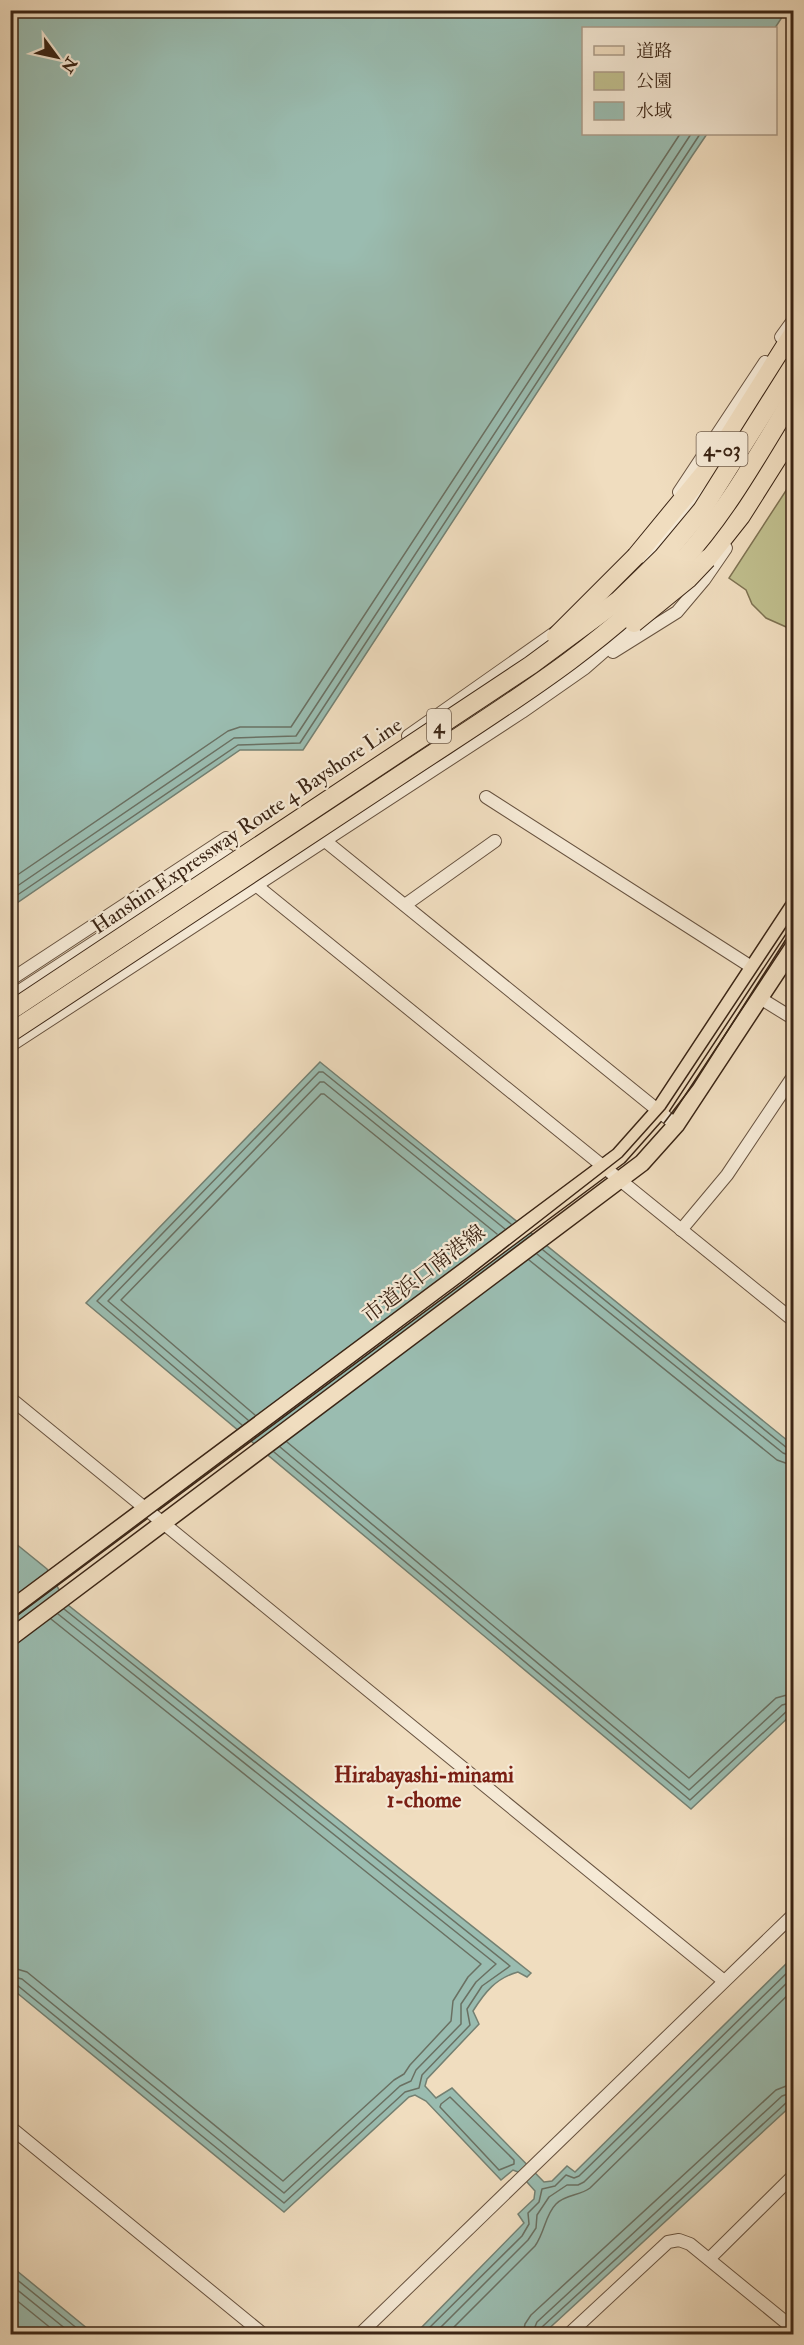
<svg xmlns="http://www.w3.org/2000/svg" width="804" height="2345" font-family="'IM FELL Double Pica','Noto Serif JP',serif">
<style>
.green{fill:#c0bf8e;stroke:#7e7252;stroke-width:1.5}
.water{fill:#9abcb0;stroke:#748072;stroke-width:1.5}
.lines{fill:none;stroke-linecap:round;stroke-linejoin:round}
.shore{stroke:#6a7062;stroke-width:1.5}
.minor-casing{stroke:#685340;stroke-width:14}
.major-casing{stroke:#3b2515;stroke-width:19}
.highway-casing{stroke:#3b2515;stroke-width:20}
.minor{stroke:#f5e9d5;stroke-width:12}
.major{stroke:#f0ddbf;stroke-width:16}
.highway{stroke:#f0ddbf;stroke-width:18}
.tram{stroke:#3b2515;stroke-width:1.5}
.highway-bridge-casing{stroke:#3b2515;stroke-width:20;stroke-linecap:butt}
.highway-bridge{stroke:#f0ddbf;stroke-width:18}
.labels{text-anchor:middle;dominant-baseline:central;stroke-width:4.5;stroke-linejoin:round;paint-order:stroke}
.shield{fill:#f5e9d5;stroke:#73604f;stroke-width:1.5}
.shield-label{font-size:20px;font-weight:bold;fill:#3b2515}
.street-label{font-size:21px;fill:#3b2515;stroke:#f5e9d5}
.neighbourhood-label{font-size:22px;font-weight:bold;fill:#7a1f14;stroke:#f5e9d5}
</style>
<rect width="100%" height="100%" fill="#f0ddbf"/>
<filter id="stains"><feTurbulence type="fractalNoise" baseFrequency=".00333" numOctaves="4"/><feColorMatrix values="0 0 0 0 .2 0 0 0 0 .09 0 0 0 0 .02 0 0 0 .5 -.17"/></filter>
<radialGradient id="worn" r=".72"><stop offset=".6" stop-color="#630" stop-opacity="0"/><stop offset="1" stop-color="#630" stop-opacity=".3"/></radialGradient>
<!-- green -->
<path class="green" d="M787,489L794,494L793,630L766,618L752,604L746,590L729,578Z"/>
<!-- water -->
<g class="water">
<path d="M11,10L786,11L775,28H584V134H707L692,156L303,750H240L11,907Z"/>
<path d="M320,1062L793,1445V1713L691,1809L86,1303Z"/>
<path d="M10,1539L47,1569L68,1605L531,1973L527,1977L518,1972C496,1978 485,1992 473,2011L479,2024L427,2079L425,2086L436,2098L452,2088L544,2182L552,2181L567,2166L575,2172L793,1957V2104L543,2334H415L524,2223L518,2214L534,2199L535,2191L518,2172L513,2170L501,2180L426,2101L415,2095L409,2097L284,2212L11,1988Z"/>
<path d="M11,2266L94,2334H11Z"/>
</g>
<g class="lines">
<!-- shore -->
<g class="shore">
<path d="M10,880L228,731L240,727H291L680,134"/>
<path d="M10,891L234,738L296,736L691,134"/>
<path d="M10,900L238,745L300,743L700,134"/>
<path d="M543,1250L787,1448L794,1449"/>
<path d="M537,1254L783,1453L794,1457"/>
<path d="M529,1260L777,1460L794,1466"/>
<path d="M255,1415L121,1300L321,1094H324L497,1234"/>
<path d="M248,1420L108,1301L320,1082H324L505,1229"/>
<path d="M242,1425L97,1301L319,1072H323L511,1224"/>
<path d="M287,1442L689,1778L776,1698L794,1693"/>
<path d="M280,1447L689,1790L782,1705L794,1702"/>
<path d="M274,1452L690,1800L787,1711L794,1709"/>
<path d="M10,1967L27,1972L283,2181L394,2080L404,2074L410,2065L451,2021L453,2001L468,1977L481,1964L51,1619"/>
<path d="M10,1976L22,1979L284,2193L400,2086L411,2081L416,2070L461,2024V2004L476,1982L496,1964L58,1614"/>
<path d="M10,1984L17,1985L284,2203L405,2092L419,2088L422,2075L470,2025L467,2009L482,1986L510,1966L64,1609"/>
<path d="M450,2097L514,2160V2164L499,2170L440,2107L441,2104Z"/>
<path d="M10,2274L84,2334"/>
<path d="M10,2284L72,2334"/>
<path d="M10,2295L58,2334"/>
<path d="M423,2334L522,2236L529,2224L528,2213L539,2202L542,2189L555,2186L566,2175L574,2178L579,2176L794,1966"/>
<path d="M434,2334L528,2240L536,2228L537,2215L549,2197L567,2185H578L584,2182L794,1976"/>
<path d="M447,2334L535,2246C545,2232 545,2215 556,2204C566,2194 580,2196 590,2188L794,1989"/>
<path d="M523,2334L525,2324L531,2315L776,2090L794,2083"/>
<path d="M532,2334L537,2322L782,2096L794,2092"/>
<path d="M539,2334L542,2327L787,2102L794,2100"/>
</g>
<defs>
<g id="minor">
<path d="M781,337L794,319"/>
<path d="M679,492L765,362"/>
<path d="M721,528L745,493"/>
<path d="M637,567L673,527L714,474"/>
<path d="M613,652L677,612L704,580L726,548"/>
<path d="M408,736L560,629"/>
<path d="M486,797L753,968"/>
<path d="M324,840L676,1125"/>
<path d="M255,880L257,886L794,1321"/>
<path d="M405,905L495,841"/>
<path d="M10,980L226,838"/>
<path d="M10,997L228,855"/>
<path d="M760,998L794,1019"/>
<path d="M10,1046L522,712L585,668L640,620"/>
<path d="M681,1230L727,1175L794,1075"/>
<path d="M10,1398L724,1981"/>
<path d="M10,2127L263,2334"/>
<path d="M709,2259L794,2175"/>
<path d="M360,2334L794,1914"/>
<path d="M569,2334L668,2242L679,2240L690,2244L794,2329"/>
</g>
<g id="major">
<path d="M10,1610L619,1156L659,1111L794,906"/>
<path d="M10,1638L642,1163L676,1125L794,946"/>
</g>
<g id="highway">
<path d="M636,556L710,466L794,332"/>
<path d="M707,559L741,516L794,432"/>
</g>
</defs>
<!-- minor casing -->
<use href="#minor" class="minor-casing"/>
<!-- major casing -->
<use href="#major" class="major-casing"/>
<!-- highway casing -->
<use href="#highway" class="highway-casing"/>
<!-- minor -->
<use href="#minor" class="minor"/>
<!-- major -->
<use href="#major" class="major"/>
<!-- highway -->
<use href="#highway" class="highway"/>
<!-- tram -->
<g class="tram">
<path d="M664,1123L693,1085L790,933"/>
<path d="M10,1620L468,1277L622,1157L665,1109L794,915"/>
</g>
<defs>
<g id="highway-bridge">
<path d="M634,623L688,579L707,559"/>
<path d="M556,636L636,556"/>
<path d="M10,1011L531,665L619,600L663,557L702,510L794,364"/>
<path d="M10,1033C139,948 267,863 396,778C495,712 601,650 681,562C727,512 759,453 794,396"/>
</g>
</defs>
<!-- highway-bridge casing -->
<use href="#highway-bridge" class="highway-bridge-casing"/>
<!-- highway-bridge -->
<use href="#highway-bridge" class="highway-bridge"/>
</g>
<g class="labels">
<!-- shield labels -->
<g class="shield">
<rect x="696.5" y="432" width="51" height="34" rx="4.5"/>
<rect x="427" y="709" width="24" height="34" rx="4.5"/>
</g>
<g class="shield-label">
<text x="722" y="449">4-03</text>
<text x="439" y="726">4</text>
</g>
<!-- street labels -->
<g class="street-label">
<text transform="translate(247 826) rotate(-34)">Hanshin Expressway Route 4 Bayshore Line</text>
<text transform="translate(424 1274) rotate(-37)">市道浜口南港線</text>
</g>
<!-- neighbourhood labels -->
<g class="neighbourhood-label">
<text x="424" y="1775">Hirabayashi-minami<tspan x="424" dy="25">1-chome</tspan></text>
</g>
</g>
<!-- margin -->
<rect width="804" height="2345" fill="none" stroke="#f0ddbf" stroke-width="36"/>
<rect x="12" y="12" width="780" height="2321" fill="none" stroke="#3b2515" stroke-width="3"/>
<rect x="18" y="18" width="768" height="2309" fill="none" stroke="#3b2515" stroke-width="1.5"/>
<!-- legend -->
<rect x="582" y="27" width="195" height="108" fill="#f5e9d5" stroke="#ab9b88" stroke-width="1.5"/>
<rect x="594" y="46" width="30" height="9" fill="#f0ddbf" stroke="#ab9b88" stroke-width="1.5"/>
<text x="636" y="57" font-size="18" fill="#3b2515">道路</text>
<rect x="594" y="72" width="30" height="18" fill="#c0bf8e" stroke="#ab9b88" stroke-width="1.5"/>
<text x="636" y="87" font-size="18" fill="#3b2515">公園</text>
<rect x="594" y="102" width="30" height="18" fill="#9abcb0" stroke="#ab9b88" stroke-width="1.5"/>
<text x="636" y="117" font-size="18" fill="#3b2515">水域</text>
<!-- north arrow -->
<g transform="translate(57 57) rotate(123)" stroke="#f5e9d5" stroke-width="4.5" paint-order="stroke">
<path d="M0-4.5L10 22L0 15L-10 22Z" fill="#3b2515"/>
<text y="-9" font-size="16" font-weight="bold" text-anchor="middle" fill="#3b2515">N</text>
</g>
<rect width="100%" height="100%" filter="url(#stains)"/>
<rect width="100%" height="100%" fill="url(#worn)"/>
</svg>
